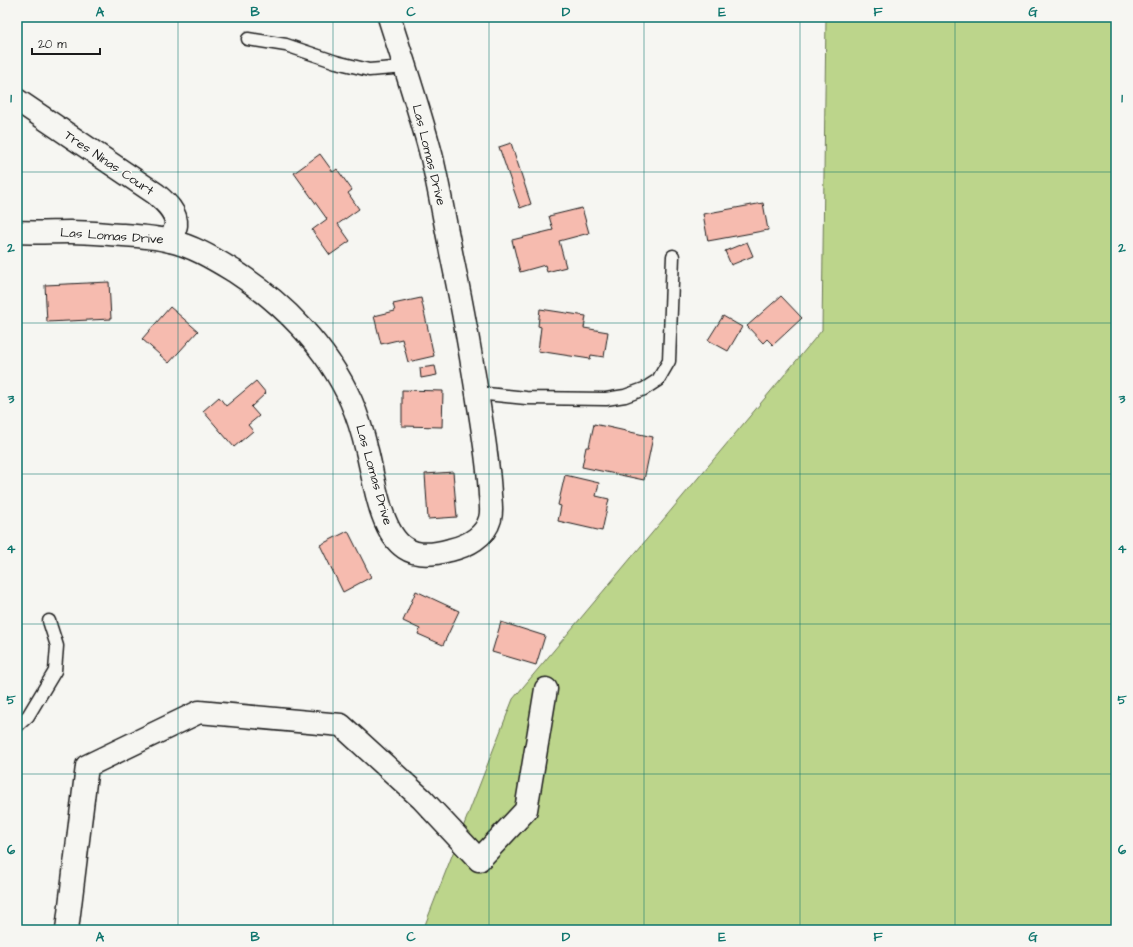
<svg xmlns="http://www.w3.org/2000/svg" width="1133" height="947" font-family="'Architects Daughter',sans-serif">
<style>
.green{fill:#bcd58b;stroke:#6c7854}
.building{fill:#f6bbaf;stroke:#1c1c1c}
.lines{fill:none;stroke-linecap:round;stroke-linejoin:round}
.lane-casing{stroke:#1c1c1c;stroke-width:15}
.street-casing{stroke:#1c1c1c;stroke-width:25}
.secondary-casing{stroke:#1c1c1c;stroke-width:25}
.lane{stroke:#f6f6f2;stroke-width:12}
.street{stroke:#f6f6f2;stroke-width:22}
.secondary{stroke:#f6f6f2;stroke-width:22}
.grid{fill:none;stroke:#0f766e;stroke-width:1;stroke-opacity:0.55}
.labels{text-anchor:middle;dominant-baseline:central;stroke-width:3;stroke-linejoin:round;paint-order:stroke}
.street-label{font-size:13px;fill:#1c1c1c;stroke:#f6f6f2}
.neatline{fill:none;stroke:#0f766e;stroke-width:1.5}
.grid-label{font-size:13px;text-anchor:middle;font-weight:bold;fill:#0f766e}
</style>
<rect width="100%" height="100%" fill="#f6f6f2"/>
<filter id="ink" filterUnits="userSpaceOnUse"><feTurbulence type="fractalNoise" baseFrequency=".025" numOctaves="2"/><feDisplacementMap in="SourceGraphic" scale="8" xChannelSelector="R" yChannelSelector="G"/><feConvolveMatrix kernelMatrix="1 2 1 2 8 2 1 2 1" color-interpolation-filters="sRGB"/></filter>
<g filter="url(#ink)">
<!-- green -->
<path class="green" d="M826,17H1116V930H423L513,699L822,330Z"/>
<!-- building -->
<g class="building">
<path d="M511,143L531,204L520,208L499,147Z"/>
<path d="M320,154L333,172L337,169L352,190L348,193L359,209L338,224L350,241L330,255L312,230L327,219L294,173Z"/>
<path d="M763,203L768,230L708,241L703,214Z"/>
<path d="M582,208L589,233L559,241L566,267L547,272L545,265L520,272L512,240L553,230L549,216Z"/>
<path d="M747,242L753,256L731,265L725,251Z"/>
<path d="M109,282L111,319L47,322L45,285Z"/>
<path d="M781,296L802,318L773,345L767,339L763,343L747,326Z"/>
<path d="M421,298L434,356L408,362L402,339L381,344L374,316L395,311L393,304Z"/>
<path d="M170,307L198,331L169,363L142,339Z"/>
<path d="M540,309L586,316L584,328L608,332L604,357L591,355L590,359L538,351L541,327L538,326Z"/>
<path d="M723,316L742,327L728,351L708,340Z"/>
<path d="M435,366L437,375L421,378L420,368Z"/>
<path d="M256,381L266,393L251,407L259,416L248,425L253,431L234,447L203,411L219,397L226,406Z"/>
<path d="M402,390L443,391L442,427L402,426Z"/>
<path d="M594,424L653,437L644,480L582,467L586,447H589Z"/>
<path d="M453,472L457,517L428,519L425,474Z"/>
<path d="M565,475L599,483L596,496L609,499L602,531L558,521L561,506L558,505Z"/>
<path d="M348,531L371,577L343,592L320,545Z"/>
<path d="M416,591L459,611L443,645L418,634L420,629L403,621Z"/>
<path d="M501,622L545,636L536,665L492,652Z"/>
</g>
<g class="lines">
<defs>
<g id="lane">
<path d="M248,39L286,45L336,62L369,70L406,67"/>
<path d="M477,393L526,398L606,399L625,396L644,389L658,380L669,361L673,256"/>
<path d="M17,726L28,716L55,671L57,646L49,621"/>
</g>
<g id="street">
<path d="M17,100L156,194C165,202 177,212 176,225C175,230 172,236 171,241"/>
<path d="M67,930L87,766L199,712L341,725L422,799L479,860L526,810L546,689"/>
</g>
<path id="secondary" d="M17,232C35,233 52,232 70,232C88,232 106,234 123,235C139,236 155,237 170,241C193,246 214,259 234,271C282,302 327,347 351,401C358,417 363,434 367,451C374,478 380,532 405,548C418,557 436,554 450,550C467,546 485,537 490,519C492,512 491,503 490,495C489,470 485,445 481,419C473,367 464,314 453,262C446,228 440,193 432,158C420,111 404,64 389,17"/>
</defs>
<!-- lane casing -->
<use href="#lane" class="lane-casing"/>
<!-- street casing -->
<use href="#street" class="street-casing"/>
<!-- secondary casing -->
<use href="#secondary" class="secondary-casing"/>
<!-- lane -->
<use href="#lane" class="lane"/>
<!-- street -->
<use href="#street" class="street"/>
<!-- secondary -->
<use href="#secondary" class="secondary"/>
</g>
</g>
<!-- grid -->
<path class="grid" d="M178,17V930M333,17V930M489,17V930M644,17V930M800,17V930M955,17V930M17,172H1116M17,323H1116M17,474H1116M17,624H1116M17,774H1116"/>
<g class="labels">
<!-- street labels -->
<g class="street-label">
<text transform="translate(429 155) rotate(76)">Las Lomas Drive</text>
<text transform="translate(109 163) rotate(34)">Tres Ninas Court</text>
<text transform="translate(112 236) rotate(4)">Las Lomas Drive</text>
<text transform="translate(374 475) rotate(74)">Las Lomas Drive</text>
</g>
</g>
<!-- margin -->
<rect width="1133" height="947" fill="none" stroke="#f6f6f2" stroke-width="44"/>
<!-- scale -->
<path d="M32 48v6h68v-6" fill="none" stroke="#1c1c1c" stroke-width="2"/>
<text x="38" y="48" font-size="12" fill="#1c1c1c" stroke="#f6f6f2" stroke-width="3" paint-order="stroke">20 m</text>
<rect x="22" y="22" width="1089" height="903" class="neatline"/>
<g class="grid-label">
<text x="100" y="16">A</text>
<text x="255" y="16">B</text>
<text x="411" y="16">C</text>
<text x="566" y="16">D</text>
<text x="722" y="16">E</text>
<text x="878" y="16">F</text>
<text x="1033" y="16">G</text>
<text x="11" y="102">1</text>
<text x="1122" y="102">1</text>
<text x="11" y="252">2</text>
<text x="1122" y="252">2</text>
<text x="11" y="403">3</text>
<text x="1122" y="403">3</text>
<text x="11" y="553">4</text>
<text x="1122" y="553">4</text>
<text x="11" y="704">5</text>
<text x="1122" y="704">5</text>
<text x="11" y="854">6</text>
<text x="1122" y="854">6</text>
<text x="100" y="941">A</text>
<text x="255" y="941">B</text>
<text x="411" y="941">C</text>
<text x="566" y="941">D</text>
<text x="722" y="941">E</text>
<text x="878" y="941">F</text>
<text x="1033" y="941">G</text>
</g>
</svg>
